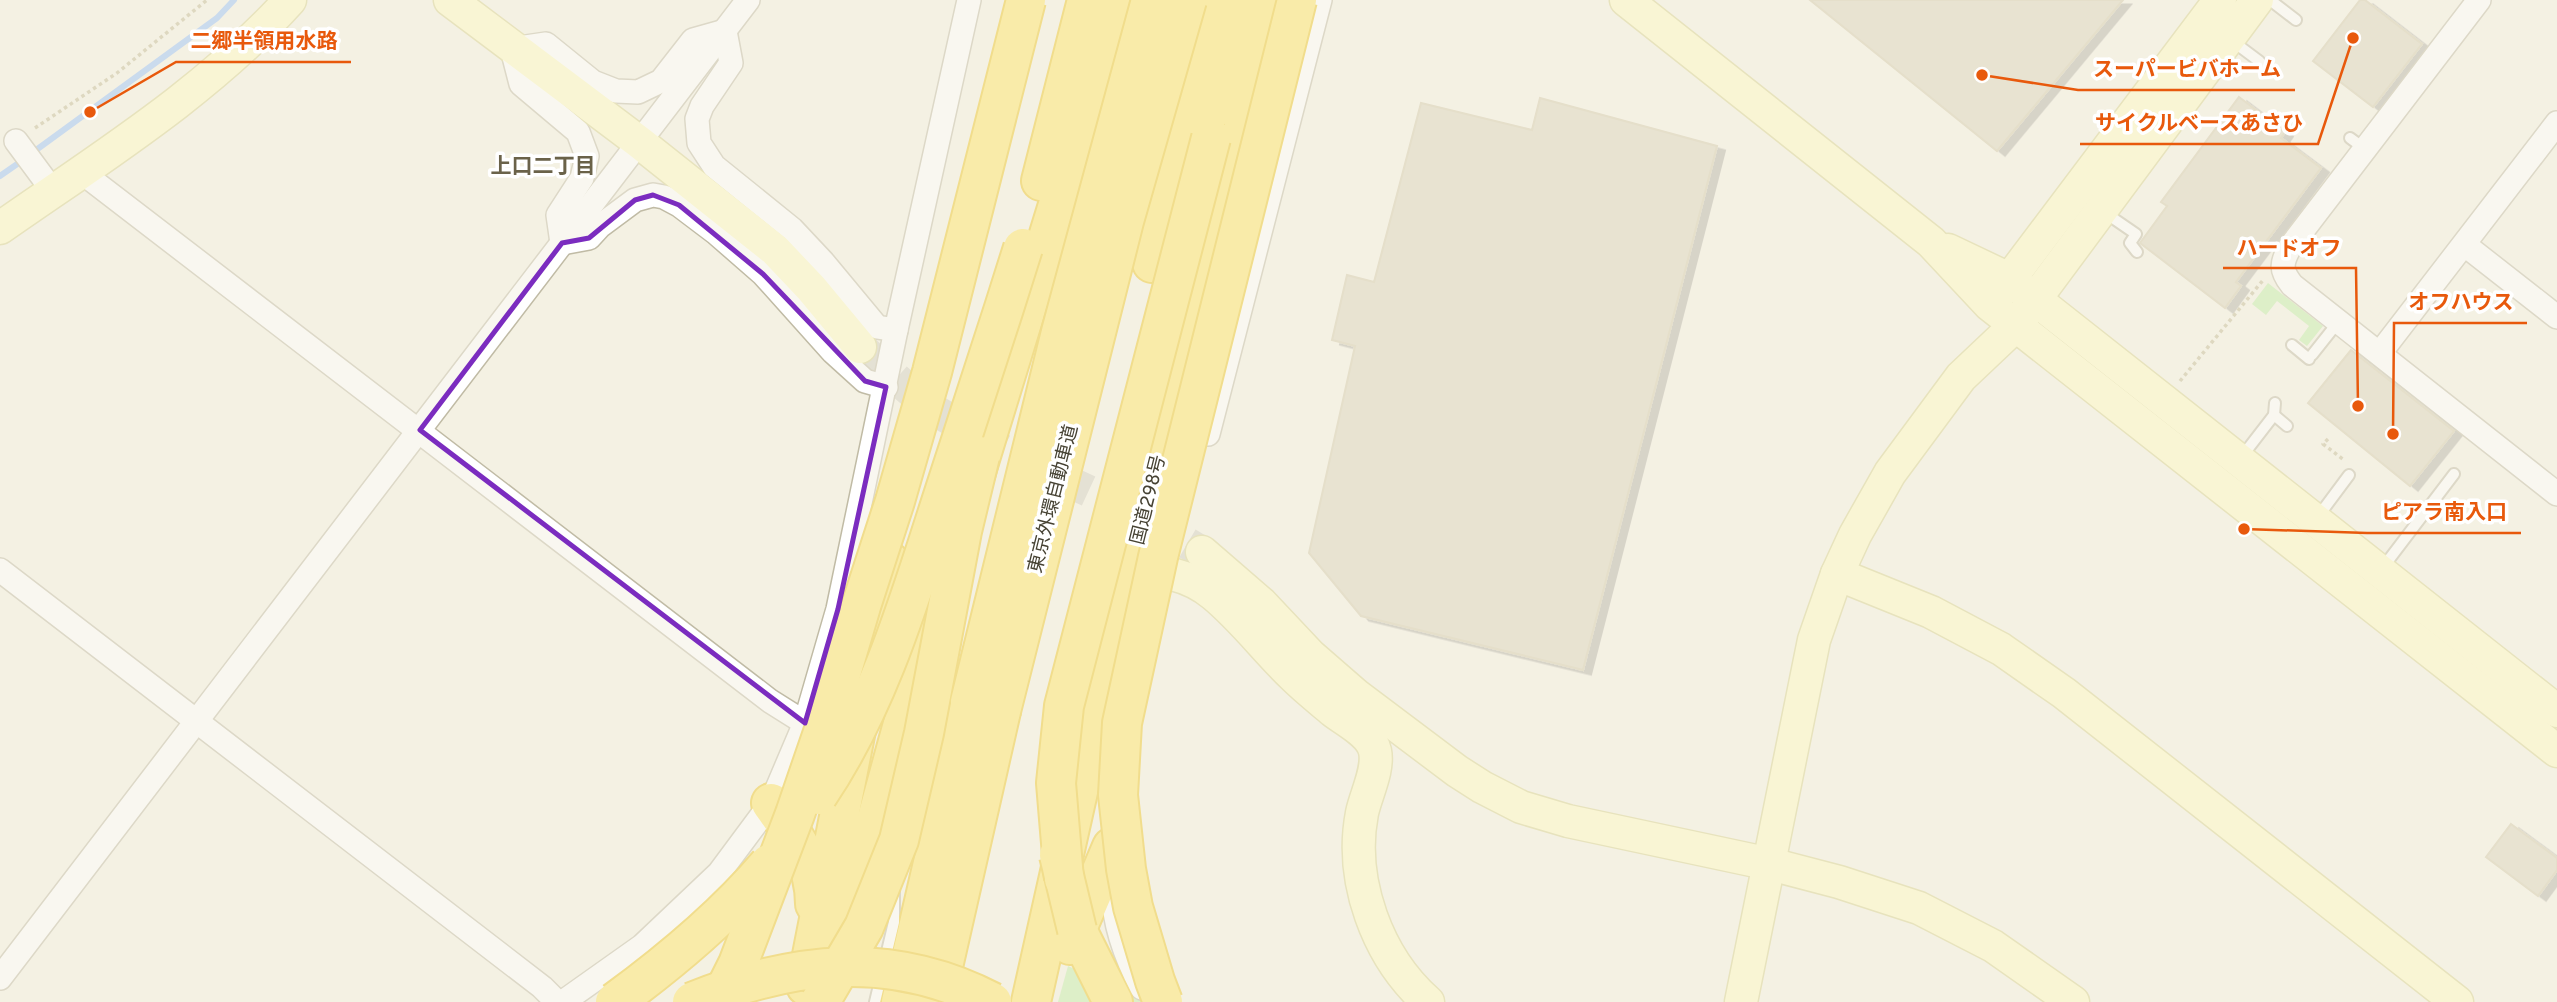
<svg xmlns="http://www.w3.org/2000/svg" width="2557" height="1002" font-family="Overpass,'Noto Sans JP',sans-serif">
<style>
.green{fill:#c2eda7}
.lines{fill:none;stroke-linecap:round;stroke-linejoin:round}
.stream{stroke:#98c0f8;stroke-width:6}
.building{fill:#d9d2ba;stroke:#d2c9aa;stroke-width:2;filter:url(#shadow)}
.secondary-tunnel{stroke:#d1cec0;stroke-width:32;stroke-dasharray:32 16;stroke-linecap:butt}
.lane-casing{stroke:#c0bba5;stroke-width:14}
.street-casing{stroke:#c0bba5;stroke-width:26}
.secondary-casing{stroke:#d8d28e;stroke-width:35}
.highway-casing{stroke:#edc523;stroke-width:42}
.path{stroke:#c3bb95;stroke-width:3.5;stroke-dasharray:3.5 3.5;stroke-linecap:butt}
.lane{stroke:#fff;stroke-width:10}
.street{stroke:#fff;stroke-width:23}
.secondary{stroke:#fffbc2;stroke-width:32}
.highway{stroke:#ffe563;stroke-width:38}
.highway-bridge-casing{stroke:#edc523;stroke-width:42;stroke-linecap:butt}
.highway-bridge{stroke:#ffe563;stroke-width:38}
.marked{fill:none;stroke:#7b2cbf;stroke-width:5;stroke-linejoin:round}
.labels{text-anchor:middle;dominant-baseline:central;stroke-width:7;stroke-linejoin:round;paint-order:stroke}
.street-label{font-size:19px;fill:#464233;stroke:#fff}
.neighbourhood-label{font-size:21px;font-weight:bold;fill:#6a6249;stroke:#fff}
.leader{fill:none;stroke:#e8590c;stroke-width:2.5}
.callout-dot{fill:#e8590c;stroke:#fff;stroke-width:2.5}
.callout-label{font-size:21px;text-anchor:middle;font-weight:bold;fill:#e8590c;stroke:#fff;stroke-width:7;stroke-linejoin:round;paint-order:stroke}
</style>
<defs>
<filter id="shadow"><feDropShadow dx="8" dy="4.5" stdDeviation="0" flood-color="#0004"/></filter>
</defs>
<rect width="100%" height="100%" fill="#f4f1e3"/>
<!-- green -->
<g class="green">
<path d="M2268,283L2323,326L2307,346L2299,340L2309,326L2277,301L2266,315L2252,304Z"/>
<path d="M1068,966L1143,1000L1144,1002H1058Z"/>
</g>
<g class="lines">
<!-- stream -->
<g class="stream">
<path d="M32,153L217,18L234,0"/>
<path d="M0,176L23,160"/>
</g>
</g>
<!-- building -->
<g class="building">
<path d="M1810,0H2123L1997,151Z"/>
<path d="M2360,0H2365L2422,44L2373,107L2313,61Z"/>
<path d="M2239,97L2285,132L2281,138L2321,168L2236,282L2241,286L2225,308L2140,243L2167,206L2161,202Z"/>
<path d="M1540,98L1717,146L1583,670L1361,616L1309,553L1355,346L1332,340L1347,275L1374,282L1421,103L1532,130Z"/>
<path d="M2351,350L2454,431L2410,486L2308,403Z"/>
<path d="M2511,824L2557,858V870L2538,896L2486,857Z"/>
</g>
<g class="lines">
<!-- secondary-tunnel -->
<path class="secondary-tunnel" d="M860,347L929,407L1015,457L1136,513L1202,552"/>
<defs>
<g id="lane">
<path d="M2270,0L2296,20"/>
<path d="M2231,40L2259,61L2266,69"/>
<path d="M2350,138L2365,149"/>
<path d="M2104,212L2136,234L2130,243L2137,252"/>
<path d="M2292,345L2309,359"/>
<path d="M2312,355L2339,321"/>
<path d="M2274,415L2287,426"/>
<path d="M2240,459L2274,415L2275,403"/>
<path d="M2317,518L2349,475"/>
<path d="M2381,570L2454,474"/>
<path d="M875,1002L894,922V891"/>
</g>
<g id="street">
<path d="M2479,0L2290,247C2281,263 2280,270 2292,285L2557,494"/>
<path d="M16,141L53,191"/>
<path d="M80,171L770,701L805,723"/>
<path d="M2465,245L2557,317"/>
<path d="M2380,353L2557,123"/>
<path d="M886,387L865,381L833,352L763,274L716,233L679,205L664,197L653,195L635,200L600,226L589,238L562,243L558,215L582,178L587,156L578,132L521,84L512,49L546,44L593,82L616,91L638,92L661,81L693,40L725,31L731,63L702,106L697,119L699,143L714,166L792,229L823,262L877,327L896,330"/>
<path d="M1208,434L1320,0"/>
<path d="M0,570L542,987L557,1002"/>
<path d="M1113,891C1114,925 1126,958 1142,988"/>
<path d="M0,978L748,0"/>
<path d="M563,1002L642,946L719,873L771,803L805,723L838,609L896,330L969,0"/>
</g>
<g id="secondary">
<path d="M450,0L639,142L775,250L811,288L860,347"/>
<path d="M1626,0L1931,242L1990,305L2557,751"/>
<path d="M0,228C100,158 207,92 290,0"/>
<path d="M1948,250L2009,279L2036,300L2557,711"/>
<path d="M1997,296L2220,0"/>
<path d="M1202,552L1261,603L1310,655L1356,695L1457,771L1482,787L1521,807L1568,821L1770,864L1839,882L1919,908L1993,946L2073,1002"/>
<path d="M1172,574C1188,578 1201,584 1214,595C1243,619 1266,650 1293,676C1305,688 1320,700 1333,711C1347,722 1371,733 1375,751C1379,770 1366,794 1362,813C1349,880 1377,957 1428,1002"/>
<path d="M1837,574L1931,612L2001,649L2064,693L2457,1002"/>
<path d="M1741,1002L1814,640L1837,574L1855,535L1890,473L1961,377L2016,325L2257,0"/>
</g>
<g id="highway">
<path d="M1219,106L1246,0"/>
<path d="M1041,181L1087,0"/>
<path d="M1152,263L1201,70L1216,0"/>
<path d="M971,488L1121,0"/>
<path d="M771,803C794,835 815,863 815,904"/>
<path d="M1077,930L1113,1002"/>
<path d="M1070,945L1112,847"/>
<path d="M840,953L929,629"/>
<path d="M806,986L889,561"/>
<path d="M901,1002L970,702"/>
<path d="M935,1002L1001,711"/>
<path d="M1031,1002L1102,684L1276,0"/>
</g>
</defs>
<!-- lane casing -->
<use href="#lane" class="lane-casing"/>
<!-- street casing -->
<use href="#street" class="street-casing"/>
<!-- secondary casing -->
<use href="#secondary" class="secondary-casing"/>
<!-- highway casing -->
<use href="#highway" class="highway-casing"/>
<!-- path -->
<g class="path">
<path d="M35,128L117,73L207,0"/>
<path d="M2180,381L2264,279"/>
<path d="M2328,439L2323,444L2344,460"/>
</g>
<!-- lane -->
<use href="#lane" class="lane"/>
<!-- street -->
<use href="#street" class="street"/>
<!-- secondary -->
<use href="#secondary" class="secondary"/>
<!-- highway -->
<use href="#highway" class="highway"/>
<defs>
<g id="highway-bridge">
<path d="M970,702L1061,332L1151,0"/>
<path d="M1001,711L1124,221L1187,0"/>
<path d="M818,795C879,705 910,598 943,496C970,414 997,331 1023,248"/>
<path d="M1059,855L1077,930"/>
<path d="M1064,879L1056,783L1064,706L1211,138"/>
<path d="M615,1002C671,961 724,917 769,864"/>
<path d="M692,1002C794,961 892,950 992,1002"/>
<path d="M719,1002L738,964L795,814L827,721L861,606L895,501L932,372L1026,0"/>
<path d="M820,1002L864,927L899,840L924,733L962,531L980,456"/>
<path d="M1163,1002L1155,981L1133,907L1126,869L1118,795L1122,723L1158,557L1297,0"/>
</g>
</defs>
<!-- highway-bridge casing -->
<use href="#highway-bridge" class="highway-bridge-casing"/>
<!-- highway-bridge -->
<use href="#highway-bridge" class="highway-bridge"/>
</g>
<!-- marked area -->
<path d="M0 0H2557V1002H0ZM653,195L679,205L763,274L865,381L886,387L838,609L805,723L420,430L562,243L589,238L635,200Z" fill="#f4f1e3" fill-opacity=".55" fill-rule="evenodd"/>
<path class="marked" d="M653,195L679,205L763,274L865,381L886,387L838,609L805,723L420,430L562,243L589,238L635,200Z"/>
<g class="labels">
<!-- street labels -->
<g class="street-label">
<text transform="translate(1054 499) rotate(-76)">東京外環自動車道</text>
<text transform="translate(1149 500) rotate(-76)">国道298号</text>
</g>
<!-- neighbourhood labels -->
<g class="neighbourhood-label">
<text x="543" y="167">上口二丁目</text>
</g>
</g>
<!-- callouts -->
<path class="leader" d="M90 112L176 62H351M1982 75L2078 90H2295M2353 38L2318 144H2080M2358 406L2356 268H2223M2393 434L2394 323H2527M2244 529L2367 533H2521"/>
<g class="callout-dot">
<circle cx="90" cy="112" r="7"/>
<circle cx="1982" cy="75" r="7"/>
<circle cx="2353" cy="38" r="7"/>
<circle cx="2358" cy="406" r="7"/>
<circle cx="2393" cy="434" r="7"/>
<circle cx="2244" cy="529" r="7"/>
</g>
<g class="callout-label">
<text x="264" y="48">二郷半領用水路</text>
<text x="2187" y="76">スーパービバホーム</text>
<text x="2199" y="130">サイクルベースあさひ</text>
<text x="2289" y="255">ハードオフ</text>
<text x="2461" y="309">オフハウス</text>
<text x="2444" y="519">ピアラ南入口</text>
</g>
</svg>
